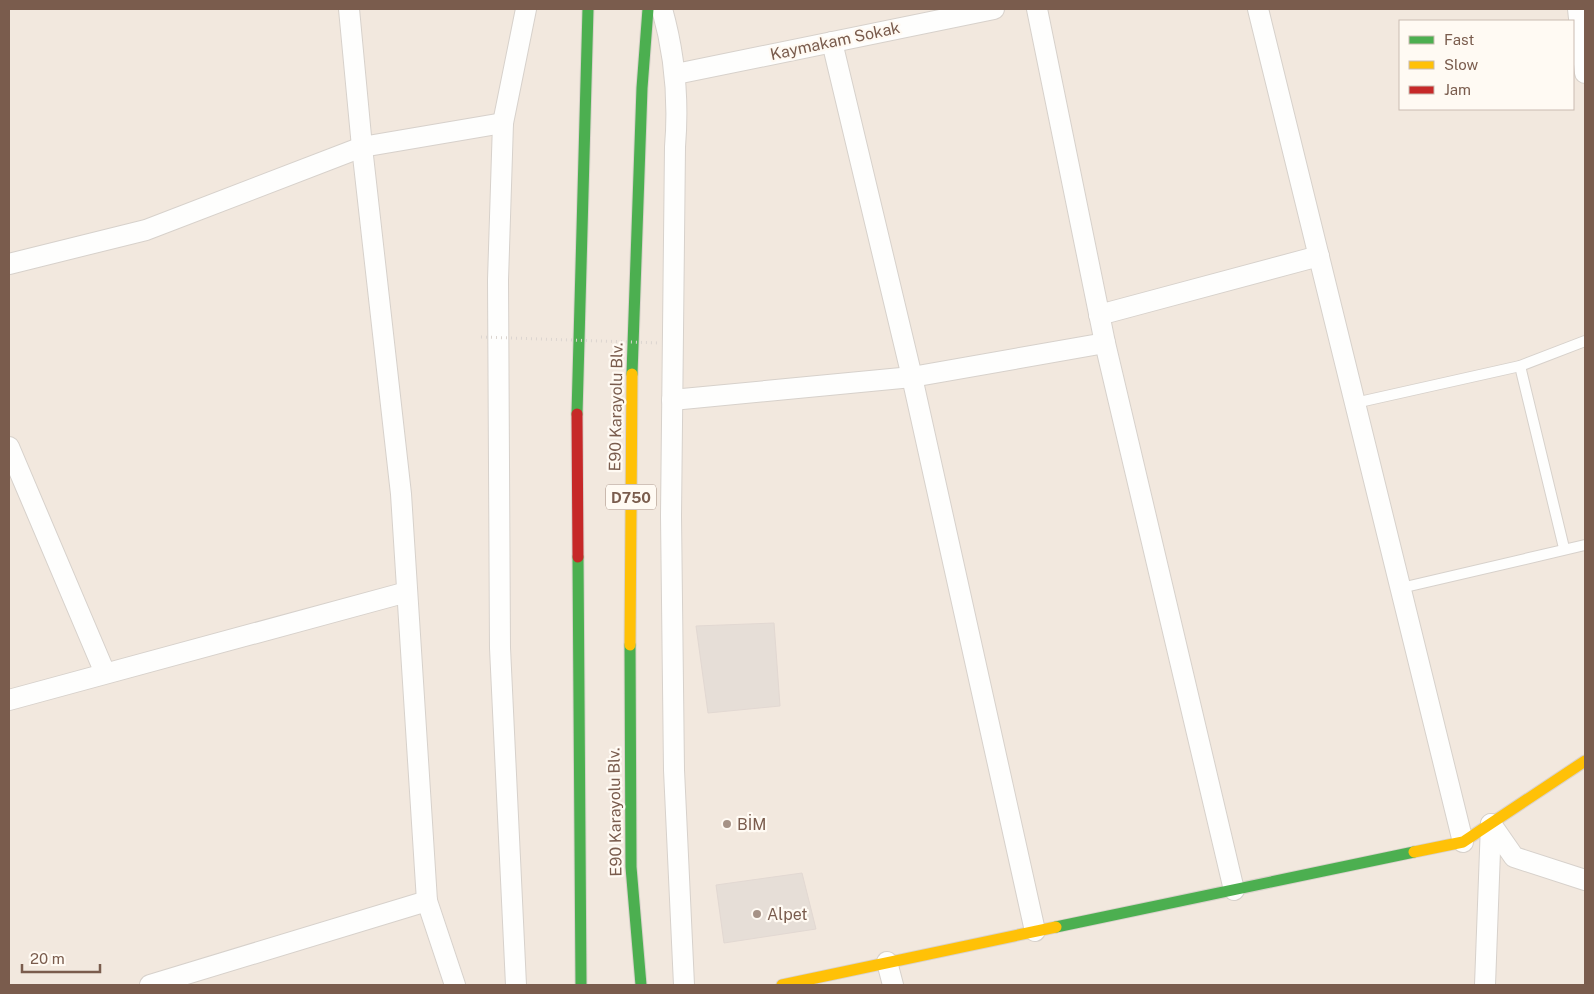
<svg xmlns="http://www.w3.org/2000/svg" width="1594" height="994" font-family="'Public Sans',sans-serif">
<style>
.residential{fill:#f2e8de;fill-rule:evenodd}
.building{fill:#e6ded7;stroke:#e2d8d2}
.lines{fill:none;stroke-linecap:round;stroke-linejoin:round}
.lane-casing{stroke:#d7d1cb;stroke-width:12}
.street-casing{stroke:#d7d1cb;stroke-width:22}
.fast-casing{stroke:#d9d2cb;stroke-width:13}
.slow-casing{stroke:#d9d2cb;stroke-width:13}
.jam-casing{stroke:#d9d2cb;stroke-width:13}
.lane{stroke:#fefefd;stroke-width:10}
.street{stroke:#fefefd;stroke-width:20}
.fast{stroke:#4caf50;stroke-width:11}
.slow{stroke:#ffc107;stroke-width:11}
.jam{stroke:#c62828;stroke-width:11}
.path-bridge{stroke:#dcd5d0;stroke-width:3;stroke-dasharray:1 4;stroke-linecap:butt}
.poi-dot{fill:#a69286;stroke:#fffaf3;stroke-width:2}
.labels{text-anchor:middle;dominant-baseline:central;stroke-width:4.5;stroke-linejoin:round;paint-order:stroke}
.shield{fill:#fffaf3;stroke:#a28b7f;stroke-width:1}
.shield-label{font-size:15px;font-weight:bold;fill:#7a5c4d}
.street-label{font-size:16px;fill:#7a5c4d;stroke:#fffaf3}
.poi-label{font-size:16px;fill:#7a5c4d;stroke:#fffaf3;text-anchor:start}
</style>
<rect width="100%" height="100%" fill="#f9f5f0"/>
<!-- residential -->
<path class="residential" d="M9,9H1585V985H9ZM1400,21H1573V109H1400Z"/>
<!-- building -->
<g class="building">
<path d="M774,623L780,706L708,713L696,626Z"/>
<path d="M802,873L816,929L724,943L716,885Z"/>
</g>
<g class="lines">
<defs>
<g id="lane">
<path d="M1520,366L1564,548"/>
<path d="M1355,403L1520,366L1585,341"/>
<path d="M1401,588L1585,545"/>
</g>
<g id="street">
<path d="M349,9L362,147L401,494L427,901L455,985"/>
<path d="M662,9C675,55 679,99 675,147L671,516L674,770L684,985"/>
<path d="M1037,9L1105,343L1234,890"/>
<path d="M1258,9L1463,842"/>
<path d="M1578,9L1585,73"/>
<path d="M832,42L912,377L1035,931"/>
<path d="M676,74L994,9"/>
<path d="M9,264L146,230L362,147L503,123"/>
<path d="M1099,315L1319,256"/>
<path d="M672,400L912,377L1105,343"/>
<path d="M9,447L105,673"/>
<path d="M9,700L407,592"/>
<path d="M1491,824L1514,857L1585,880"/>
<path d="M887,962L893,985"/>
<path d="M150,985L427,901"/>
<path d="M516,985L500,648L498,280L503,123L526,9"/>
<path d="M1485,985L1491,824"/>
</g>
<g id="fast">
<path d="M632,374L642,88L648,9"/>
<path d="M577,414L588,9"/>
<path d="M578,557L581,985"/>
<path d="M630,645L631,867L641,985"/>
<path d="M1056,927L1414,852"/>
</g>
<g id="slow">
<path d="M630,645L632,374"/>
<path d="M1414,852L1463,842L1585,761"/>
<path d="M782,985L1056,927"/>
</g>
<path id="jam" d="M577,414L578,557"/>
</defs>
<!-- lane casing -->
<use href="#lane" class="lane-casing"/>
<!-- street casing -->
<use href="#street" class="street-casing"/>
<!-- fast casing -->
<use href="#fast" class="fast-casing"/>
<!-- slow casing -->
<use href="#slow" class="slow-casing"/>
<!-- jam casing -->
<use href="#jam" class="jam-casing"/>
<!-- lane -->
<use href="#lane" class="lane"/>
<!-- street -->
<use href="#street" class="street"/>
<!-- fast -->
<use href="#fast" class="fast"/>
<!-- slow -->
<use href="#slow" class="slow"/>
<!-- jam -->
<use href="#jam" class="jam"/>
<!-- path-bridge -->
<path class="path-bridge" d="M481,337L660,343"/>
</g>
<!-- markers -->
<g class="poi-dot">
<circle cx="727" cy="824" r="5"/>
<circle cx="757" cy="914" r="5"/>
</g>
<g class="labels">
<!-- shield labels -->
<rect class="shield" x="606" y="484.5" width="50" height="25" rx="4"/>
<g class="shield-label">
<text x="631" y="497">D750</text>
</g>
<!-- street labels -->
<g class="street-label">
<text transform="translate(835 41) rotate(-12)">Kaymakam Sokak</text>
<text transform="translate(616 407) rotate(-89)">E90 Karayolu Blv.</text>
<text transform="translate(615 812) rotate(-91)">E90 Karayolu Blv.</text>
</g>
<!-- poi labels -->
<g class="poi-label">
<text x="737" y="824">BİM</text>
<text x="767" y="914">Alpet</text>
</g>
</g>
<!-- border -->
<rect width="1594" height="994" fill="none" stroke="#7a5c4d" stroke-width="20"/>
<!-- legend -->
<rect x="1399" y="20" width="175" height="90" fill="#fffaf3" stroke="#cabbb1"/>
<rect x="1409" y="36" width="25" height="8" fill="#4caf50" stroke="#cabbb1"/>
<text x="1444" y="45" font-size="15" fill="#7a5c4d">Fast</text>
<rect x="1409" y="61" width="25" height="8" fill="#ffc107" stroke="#cabbb1"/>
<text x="1444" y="70" font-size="15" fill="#7a5c4d">Slow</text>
<rect x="1409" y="86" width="25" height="8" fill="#c62828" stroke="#cabbb1"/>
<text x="1444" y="95" font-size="15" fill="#7a5c4d">Jam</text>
<!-- scale -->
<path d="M22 964v8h78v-8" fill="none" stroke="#7a5c4d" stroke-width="2.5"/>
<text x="30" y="964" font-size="15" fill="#7a5c4d" stroke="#fffaf3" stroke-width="4" paint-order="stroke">20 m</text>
</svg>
